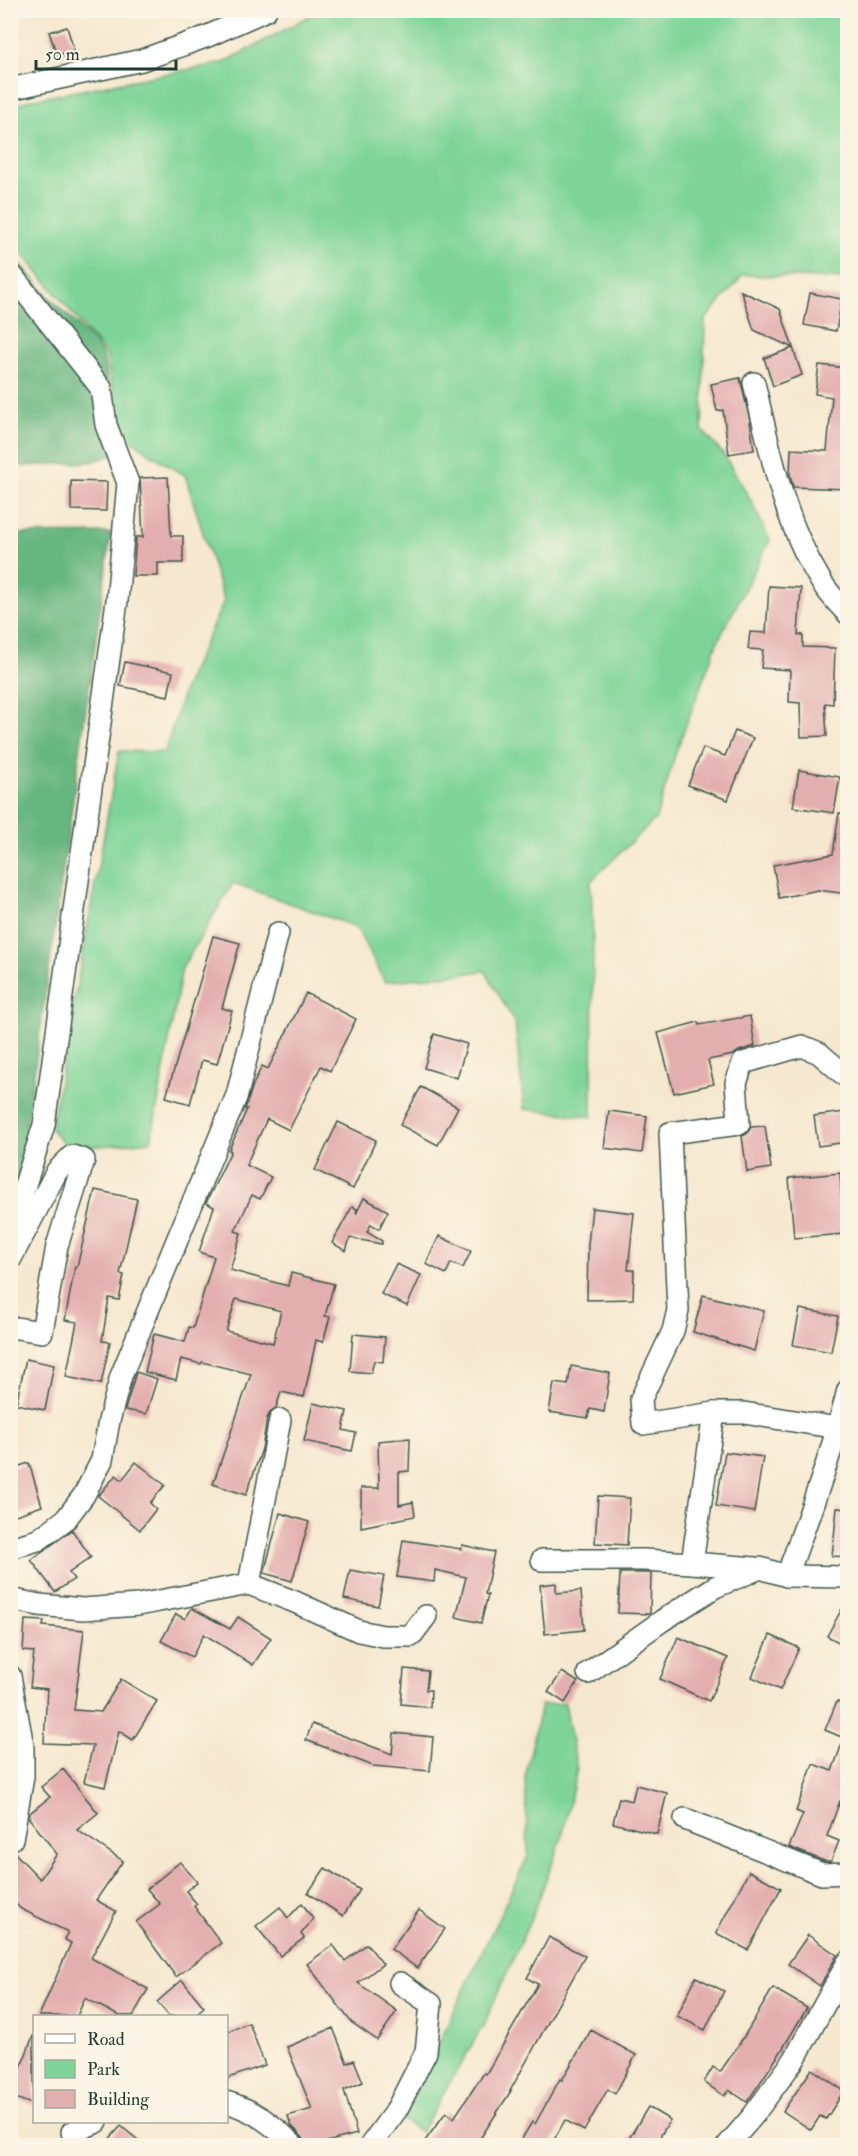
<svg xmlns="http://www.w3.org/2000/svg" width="858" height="2156" font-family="'IM FELL Double Pica',serif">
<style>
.green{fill:#7ed498;stroke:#4e8866;stroke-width:1.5}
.forest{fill:#66b680;stroke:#427a5a;stroke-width:1.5}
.building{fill:#e3afae;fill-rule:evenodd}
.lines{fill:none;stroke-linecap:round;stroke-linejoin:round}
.minor-casing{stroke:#3f574b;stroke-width:24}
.minor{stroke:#fff;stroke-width:21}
</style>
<rect width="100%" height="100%" fill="#fcf5e5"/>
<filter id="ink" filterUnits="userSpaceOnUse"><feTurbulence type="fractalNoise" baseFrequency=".0167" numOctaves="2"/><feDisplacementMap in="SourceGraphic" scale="12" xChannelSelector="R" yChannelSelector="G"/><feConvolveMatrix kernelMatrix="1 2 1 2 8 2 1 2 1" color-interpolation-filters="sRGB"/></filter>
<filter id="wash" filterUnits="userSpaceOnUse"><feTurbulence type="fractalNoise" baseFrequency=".008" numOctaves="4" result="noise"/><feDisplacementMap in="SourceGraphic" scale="24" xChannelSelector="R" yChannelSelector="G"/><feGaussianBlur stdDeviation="1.35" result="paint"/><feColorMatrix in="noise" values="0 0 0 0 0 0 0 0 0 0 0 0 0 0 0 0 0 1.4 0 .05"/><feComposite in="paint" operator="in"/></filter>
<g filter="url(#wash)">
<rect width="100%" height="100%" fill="#f6e8d0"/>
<!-- green -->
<g class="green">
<path d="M319,11H847V279L743,275L705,320L702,430L724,455L748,495L770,540L717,643L676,752L656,818L591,881L593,941L592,1117L524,1109L515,1023L485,971L385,982L356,927L233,883L182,968L151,1141L69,1149L51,1129L119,751L165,752L185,686L224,601L185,475L153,456L121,432L106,354L11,240L10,107L29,100L223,63Z"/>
<path d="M565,1703L577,1769L562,1837L534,1912L484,2024L421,2132L402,2120L528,1856L525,1777L541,1705Z"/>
</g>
<!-- forest -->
<g class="forest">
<path d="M10,251L47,295L93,340L103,355L117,431L126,451L91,462L11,467Z"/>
<path d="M111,533L15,1207L11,1217V534Z"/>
</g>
<g id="blocks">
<!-- building -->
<g class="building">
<path d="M67,27L74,50L57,55L49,32Z"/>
<path d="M741,291L780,309L793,348L754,330Z"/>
<path d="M810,293L842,299L836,331L804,325Z"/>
<path d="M793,348L802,375L773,386L764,358Z"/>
<path d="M819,365L848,368V489L793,487L790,474L791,449L827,451L832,397L815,394Z"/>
<path d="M740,378L750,421L754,450L729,454L723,410L717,411L711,384Z"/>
<path d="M168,477L171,536H183V563H158V576H133L136,537H143L140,478Z"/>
<path d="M71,481L107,482L106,511L71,510Z"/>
<path d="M769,586L801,588L798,635H803V647L835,648L833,704L825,703L827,736L801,737L800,703L789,702L790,670L761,668L763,650L748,649L750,632L766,633Z"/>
<path d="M125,662L173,672L168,696L120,686Z"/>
<path d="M735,731L753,738L728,800L688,785L703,748L725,756Z"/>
<path d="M799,770L840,777L834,813L793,807Z"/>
<path d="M839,813L848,814V894L818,890L779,898L773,865L833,854Z"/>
<path d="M213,936L240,943L222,1008L232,1011L217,1064L202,1060L190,1104L166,1097Z"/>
<path d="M306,993L356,1019L330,1071L321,1066L289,1130L267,1119L246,1165L271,1177L260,1199L252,1195L235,1231L241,1233L230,1270L288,1286L291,1273L334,1284L325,1316L330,1317L323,1342L316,1340L304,1397L281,1392L276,1408L271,1411L267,1418L262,1449L246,1495L213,1484L251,1374L202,1362L201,1364L181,1359L176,1380L145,1372L154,1334L185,1342L189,1327L193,1328L214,1257L199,1252L214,1207L206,1203L231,1151L229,1150L247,1109H245L253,1085L262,1066L268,1069ZM236,1299L281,1311L273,1343L226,1331Z"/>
<path d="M750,1016L755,1046L739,1051L733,1055L708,1060L714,1084L674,1093L658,1033L698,1022L699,1025Z"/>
<path d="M434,1034L467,1044L457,1078L424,1068Z"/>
<path d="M421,1087L458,1107L438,1145L400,1125Z"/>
<path d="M609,1111L647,1116L642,1153L604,1148Z"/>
<path d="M845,1112L848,1142L818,1146L814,1116Z"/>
<path d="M338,1122L376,1140L353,1189L315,1170Z"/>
<path d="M765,1126L771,1168L747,1172L742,1136L747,1134L751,1127Z"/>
<path d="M840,1173L844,1234L794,1238L789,1178Z"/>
<path d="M95,1190L137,1199L120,1274L124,1275L119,1300L109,1298L102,1341L110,1342L101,1384L66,1377L77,1322L65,1320L75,1266L77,1267Z"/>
<path d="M364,1198L388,1211L379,1229L371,1224L367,1232L382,1241V1244L350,1238L346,1251L332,1243L352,1207L357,1209L356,1214Z"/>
<path d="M592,1208L634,1213L628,1270H634L633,1299L587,1300L588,1244Z"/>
<path d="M439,1236L471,1251L463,1268L451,1263L446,1274L426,1264Z"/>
<path d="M396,1264L421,1275L407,1306L381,1294Z"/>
<path d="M703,1295L764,1311L754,1351L693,1332Z"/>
<path d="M800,1309L838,1316L831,1352L793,1345Z"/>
<path d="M353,1334L385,1337L383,1362L374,1361L371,1373L350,1371Z"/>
<path d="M26,1359L54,1365L45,1410L16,1404Z"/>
<path d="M571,1366L610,1373L604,1412L590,1409L588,1418L549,1412L554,1383L568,1385Z"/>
<path d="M136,1372L157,1379L146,1414L125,1410Z"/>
<path d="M313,1403L347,1411L343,1430L356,1433L352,1451L304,1441Z"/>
<path d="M410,1438L409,1471L399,1472V1505L413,1502L415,1516L361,1527V1488H379L378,1441Z"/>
<path d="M725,1452L763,1457L754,1512L716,1506Z"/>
<path d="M136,1462L165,1485L150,1503L156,1509L140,1530L98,1496L116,1475L122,1480Z"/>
<path d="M29,1463L42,1506L10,1517V1469Z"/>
<path d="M598,1496L630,1498L627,1545L595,1543Z"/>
<path d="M837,1508L848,1509V1557L832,1556Z"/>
<path d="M280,1513L309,1522L292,1581L264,1573Z"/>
<path d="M72,1530L91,1557L69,1573L74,1579L55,1592L31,1560Z"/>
<path d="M403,1540L461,1549L462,1545L494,1552L485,1594L488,1595L481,1623L456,1617L466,1577L435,1570L434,1582L397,1577Z"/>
<path d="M350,1570L384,1576L378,1606L344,1599Z"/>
<path d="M620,1573H651L650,1614L618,1613Z"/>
<path d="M556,1583V1593L581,1591L584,1630L545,1634L540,1585Z"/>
<path d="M848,1598V1647L827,1636Z"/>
<path d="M192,1608L230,1629L238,1617L271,1638L253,1665L204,1634L192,1657L161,1641L176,1614L185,1619Z"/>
<path d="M25,1620L44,1621L43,1626L84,1630L74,1710L101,1712L121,1679L157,1701L133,1740L119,1731L105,1787L84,1782L93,1745L44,1743L47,1689L30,1687L34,1652L23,1651Z"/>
<path d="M770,1635L799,1648L780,1690L752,1677Z"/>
<path d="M678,1637L728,1658L709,1701L660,1679Z"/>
<path d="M404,1669L428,1671L426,1690H431L430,1707L401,1704Z"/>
<path d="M562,1672L578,1682L565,1703L548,1692Z"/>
<path d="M837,1701L848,1706V1804L840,1801L827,1836L839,1841L831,1861H824L789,1847L803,1814L796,1811L813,1764L832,1771L844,1738L825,1730Z"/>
<path d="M312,1724L392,1754L394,1733L433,1737L430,1771L373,1766L306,1740Z"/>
<path d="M63,1769L98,1813L77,1830L123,1861L96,1900L116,1911L91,1958L148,1989L133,2016H119L85,1998L77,2016H39L71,1943L64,1939L68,1932L21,1909L10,1898V1852L13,1851L40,1879L57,1854L29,1818L30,1813L50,1797L41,1787Z"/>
<path d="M636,1785L667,1793L657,1834L613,1823L619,1798L632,1801Z"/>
<path d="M180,1862L197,1882L186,1891L197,1904L194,1906L221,1943L176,1977L136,1922L160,1904L147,1889Z"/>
<path d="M325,1868L360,1890L343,1916L308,1893Z"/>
<path d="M749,1871L781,1888L748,1950L716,1933Z"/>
<path d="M302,1903L313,1919L301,1934L304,1938L280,1956L256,1926L280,1907L288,1918Z"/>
<path d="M419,1910L445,1929L417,1968L391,1949Z"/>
<path d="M808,1935L837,1955L820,1986L788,1964Z"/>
<path d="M549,1937L585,1956L510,2091H511L476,2145H422L446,2112L454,2118L484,2073L486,2074L538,1984L527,1978Z"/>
<path d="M367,1944L383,1964L358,1983L397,2011L377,2040L351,2022L307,1964L333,1945L345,1961Z"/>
<path d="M696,1977L724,1991L705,2030L677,2016Z"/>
<path d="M182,1980L204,2007L193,2016H169L157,2002Z"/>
<path d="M773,1988L807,2008L780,2053L747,2102L729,2090L724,2096L704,2082L713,2067L720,2072L740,2043Z"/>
<path d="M249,2023L265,2065L226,2079V2032Z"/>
<path d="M333,2028L347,2063L354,2060L363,2082L344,2090L357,2134L326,2142L327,2145H306L303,2138L291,2125L288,2116L312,2109L287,2047Z"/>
<path d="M591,2030L636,2055L615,2094L608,2089L584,2131L565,2120L551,2145H518L532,2122L535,2124L560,2079L562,2080Z"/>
<path d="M33,2036H34V2105L10,2096Z"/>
<path d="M812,2069L844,2091L826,2119L820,2116L811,2130L783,2111Z"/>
<path d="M648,2107L670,2120L655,2145H625Z"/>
<path d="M121,2126L144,2145H104Z"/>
</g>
</g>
</g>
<g filter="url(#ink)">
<use href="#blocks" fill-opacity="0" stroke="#3f574b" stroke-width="1.5"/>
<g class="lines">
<defs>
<g id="minor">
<path d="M10,89L142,60L208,36L266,10"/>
<path d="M10,273L101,388L106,425L128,483L117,601L44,1125L10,1232"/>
<path d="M754,383C770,450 783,519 819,578C826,591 838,603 848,614"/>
<path d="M10,1260L57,1171L72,1156L84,1160L57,1246L42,1332L10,1327"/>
<path d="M714,1413L692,1563L755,1568"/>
<path d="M838,1428L744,1413H714L643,1424L641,1399L673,1331L678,1310L670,1133L739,1124L736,1083L743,1063L802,1046L819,1053L848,1078"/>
<path d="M10,1548L38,1540L66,1519L84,1495L102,1460L109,1421L121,1376L237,1095L278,933"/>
<path d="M542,1560H644L692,1563"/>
<path d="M787,1576C809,1515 832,1454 848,1390"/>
<path d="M249,1584L280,1420"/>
<path d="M10,1599L39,1605L83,1609L138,1605L249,1584L295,1602L359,1631L383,1636H411L426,1616"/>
<path d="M588,1673L663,1620L715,1587L760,1568L787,1576L848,1577"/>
<path d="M10,1676L23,1746V1777L12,1839"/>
<path d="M685,1819L822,1874L848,1873"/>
<path d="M226,2102C254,2110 274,2125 294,2146"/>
<path d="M72,2132L97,2122"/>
<path d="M370,2146L397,2109L426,2052L431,2004L400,1983"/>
<path d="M727,2146L752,2117L794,2060L848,1962"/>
</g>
</defs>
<!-- minor casing -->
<use href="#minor" class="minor-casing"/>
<!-- minor -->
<use href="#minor" class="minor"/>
</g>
</g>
<!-- margin -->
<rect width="858" height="2156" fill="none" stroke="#fcf5e5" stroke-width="36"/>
<!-- legend -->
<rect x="33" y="2015" width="195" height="108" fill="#fcf5e5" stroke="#a4ab9e" stroke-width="1.5"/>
<rect x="45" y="2034" width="30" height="9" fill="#ffffff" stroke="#a4ab9e" stroke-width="1.5"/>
<text x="87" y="2045" font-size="18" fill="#1f3d34">Road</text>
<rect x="45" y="2060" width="30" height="18" fill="#7ed498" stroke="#a4ab9e" stroke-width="1.5"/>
<text x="87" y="2075" font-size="18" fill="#1f3d34">Park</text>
<rect x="45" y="2090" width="30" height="18" fill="#e3afae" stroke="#a4ab9e" stroke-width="1.5"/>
<text x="87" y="2105" font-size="18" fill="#1f3d34">Building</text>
<!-- scale -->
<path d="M36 60v9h140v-9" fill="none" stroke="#1f3d34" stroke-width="3"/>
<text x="45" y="60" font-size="18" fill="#1f3d34" stroke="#fcf5e5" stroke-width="4.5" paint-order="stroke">50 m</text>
</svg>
